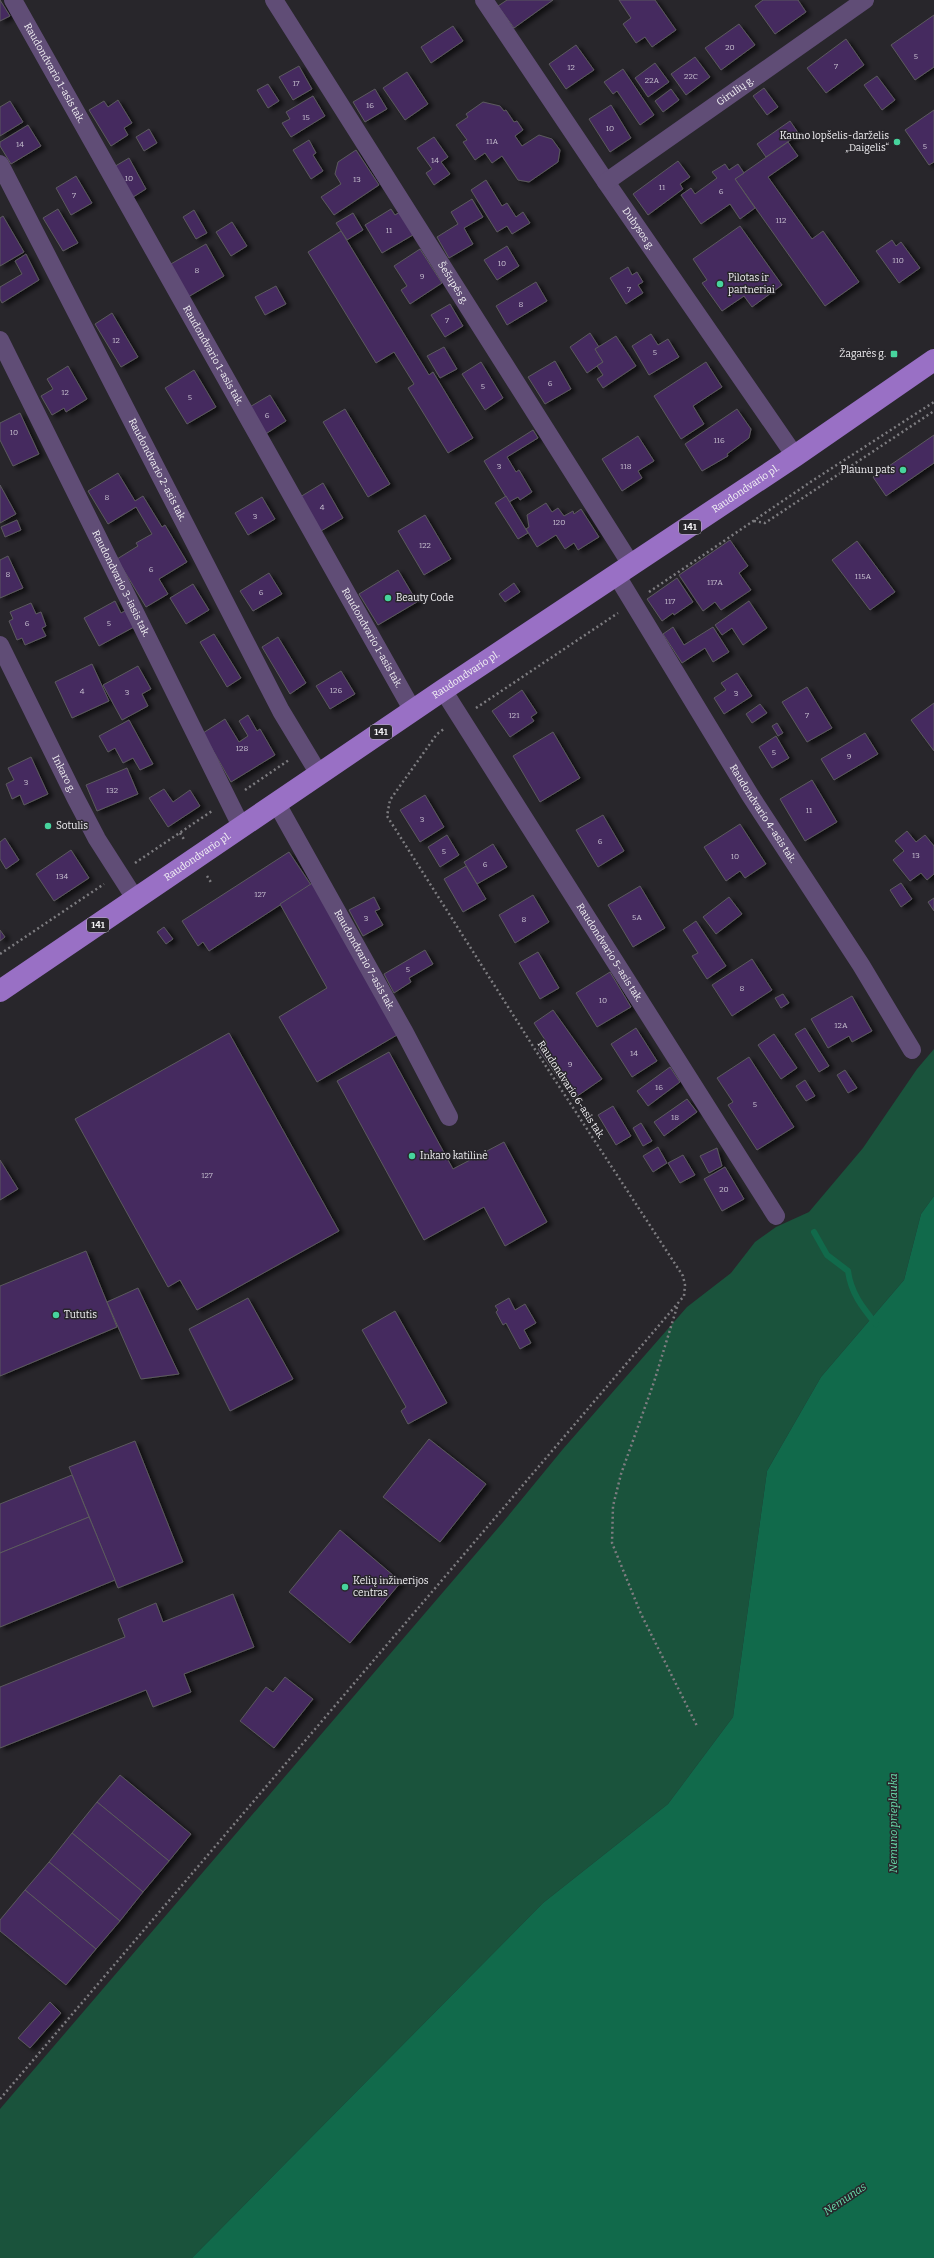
<svg xmlns="http://www.w3.org/2000/svg" width="934" height="2258" font-family="Bitter,serif">
<style>
.green{fill:#1a533c}
.water{fill:#116a4b}
.lines{fill:none;stroke-linecap:round;stroke-linejoin:round}
.stream{stroke:#116a4b;stroke-width:6}
.building{fill:#44295f;stroke:#5c5a5e;filter:url(#shadow)}
.path{stroke:#7e7d81;stroke-width:2.5;stroke-dasharray:2 3;stroke-linecap:butt}
.minor{stroke:#604d76;stroke-width:18}
.primary{stroke:#9970c5;stroke-width:22}
.poi-dot{fill:#47d49d;stroke:#28262b;stroke-width:1.5}
.labels{text-anchor:middle;dominant-baseline:central;stroke-width:3;stroke-linejoin:round;paint-order:stroke}
.number-label{font-size:8px;fill:#c6bfcf}
.shield{fill:#28262b;stroke:#b5b4b8;stroke-width:1}
.shield-label{font-size:9px;font-weight:bold;fill:#f2f1f4}
.street-label{font-size:10px;fill:#f2f1f4;stroke:#28262b}
.poi-label{font-size:10px;fill:#f2f1f4;stroke:#28262b;text-anchor:start}
.water-label{font-size:11px;font-style:italic;fill:#68d8a9;stroke:#28262b}
</style>
<defs>
<filter id="shadow"><feDropShadow dx="4.5" dy="2.5" stdDeviation="2" flood-color="#0009"/></filter>
</defs>
<rect width="100%" height="100%" fill="#28262b"/>
<!-- green -->
<path class="green" d="M934,1049V1196L921,1214L904,1280L821,1377L767,1471L733,1717L668,1804L543,1903L192,2258H0V2109L504,1521L563,1449L687,1307L731,1273L755,1242L776,1227L809,1212L863,1148L917,1069Z"/>
<!-- water -->
<path class="water" d="M934,1196V2258H192L543,1903L668,1804L733,1717L767,1471L821,1377L904,1280L921,1214Z"/>
<g class="lines">
<!-- stream -->
<path class="stream" d="M814,1232L827,1255L848,1271C851,1293 862,1307 876,1324"/>
</g>
<!-- building -->
<g class="building">
<path d="M0,0L10,16L0,21Z"/>
<path d="M507,0H553L514,28L498,6Z"/>
<path d="M619,0H655L676,30L652,47L645,37L636,43L623,24L631,18Z"/>
<path d="M763,0H798L806,12L775,34L755,6Z"/>
<path d="M934,15V67L915,80L891,45Z"/>
<path d="M739,24L755,45L721,70L705,48Z"/>
<path d="M453,26L463,41L431,63L421,47Z"/>
<path d="M846,39L864,65L826,93L807,68Z"/>
<path d="M576,45L594,70L566,89L549,64Z"/>
<path d="M695,57L710,77L686,95L671,74Z"/>
<path d="M655,63L669,82L648,97L635,78Z"/>
<path d="M299,66L312,89L293,100L279,77Z"/>
<path d="M623,69L654,115L640,125L617,91L613,94L604,82Z"/>
<path d="M407,72L428,104L405,120L383,88Z"/>
<path d="M877,76L895,100L882,110L864,85Z"/>
<path d="M268,84L279,101L268,108L257,90Z"/>
<path d="M764,88L778,107L767,115L753,96Z"/>
<path d="M375,89L387,109L365,122L353,102Z"/>
<path d="M671,89L679,100L663,112L655,101Z"/>
<path d="M313,96L325,116L291,137L282,123L290,119L286,112Z"/>
<path d="M118,100L132,123L124,128L128,135L111,146L89,110L104,101L108,107Z"/>
<path d="M10,101L23,122L0,136V107Z"/>
<path d="M483,102L500,106L504,111L506,110L514,122L517,121L523,130L515,136L522,146L539,135L552,139L560,150L558,162L529,182L518,180L502,156L492,163L485,153L475,160L463,142L467,140L456,125L468,117L466,114Z"/>
<path d="M611,105L631,138L610,152L589,119Z"/>
<path d="M934,110V162L929,165L905,130Z"/>
<path d="M790,121L799,134L766,157L757,144Z"/>
<path d="M28,125L41,146L11,164L0,146V142Z"/>
<path d="M149,129L157,143L144,151L136,137Z"/>
<path d="M434,137L448,157L441,162L450,174L434,185L426,173L432,169L417,148Z"/>
<path d="M309,140L316,153L313,155L323,171L311,179L293,150Z"/>
<path d="M788,142L798,156L768,177L812,239L823,231L859,282L825,306L735,179Z"/>
<path d="M356,150L379,185L334,215L321,197L341,184L335,174L338,162Z"/>
<path d="M129,158L146,189L130,199L112,168Z"/>
<path d="M678,161L690,177L680,184L683,189L648,215L633,194Z"/>
<path d="M725,164L729,170L738,164L744,173L735,179L755,208L740,219L730,204L701,224L681,195L691,188L695,194L717,178L712,172Z"/>
<path d="M76,176L92,203L71,215L56,188Z"/>
<path d="M486,180L502,206L507,203L516,217L523,212L530,223L512,234L507,226L497,232L471,190Z"/>
<path d="M472,199L483,217L464,228L473,244L449,258L437,237L458,224L451,212Z"/>
<path d="M58,209L78,243L63,251L43,218Z"/>
<path d="M391,209L395,215L400,212L413,235L382,253L365,225Z"/>
<path d="M194,210L207,233L196,239L183,217Z"/>
<path d="M353,213L363,230L347,240L336,223Z"/>
<path d="M3,216L24,252L0,266V218Z"/>
<path d="M232,222L247,246L231,256L216,232Z"/>
<path d="M740,226L782,285L752,307L744,296L722,311L702,283L707,280L693,259Z"/>
<path d="M341,231L429,375L433,372L473,438L448,453L408,388L414,384L394,352L376,363L308,252Z"/>
<path d="M892,240L896,246L901,242L920,268L899,283L876,251Z"/>
<path d="M206,244L224,276L188,297L169,265Z"/>
<path d="M507,246L519,266L497,280L484,260Z"/>
<path d="M420,249L442,283L410,304L401,290L407,286L394,266Z"/>
<path d="M26,254L39,280L2,303L0,299V287L22,274L15,261Z"/>
<path d="M628,267L632,275L637,272L643,282L638,285L643,293L626,304L610,278Z"/>
<path d="M536,282L547,301L507,325L496,306Z"/>
<path d="M276,286L286,304L265,315L255,297Z"/>
<path d="M450,304L463,326L445,337L431,315Z"/>
<path d="M112,313L138,357L121,367L95,324Z"/>
<path d="M590,333L599,347L595,349L603,362L587,373L570,347Z"/>
<path d="M651,334L658,345L668,339L679,357L649,375L632,346Z"/>
<path d="M616,336L636,366L603,388L597,379L603,375L597,366L603,362L595,349Z"/>
<path d="M444,347L457,369L440,378L427,356Z"/>
<path d="M555,361L571,389L545,404L528,377Z"/>
<path d="M481,362L503,398L485,410L462,374Z"/>
<path d="M706,362L722,387L693,406L704,424L681,439L654,396Z"/>
<path d="M68,366L87,399L66,412L64,408L52,415L41,396L53,389L47,379Z"/>
<path d="M194,370L216,407L187,424L165,388Z"/>
<path d="M270,395L286,421L264,435L248,408Z"/>
<path d="M345,409L390,484L368,497L323,422Z"/>
<path d="M737,409L751,429L749,438L727,454L728,456L702,471L685,444Z"/>
<path d="M20,413L39,454L13,466L0,440V423Z"/>
<path d="M533,430L538,438L507,457L516,472L519,470L532,492L520,500L518,497L509,502L484,461Z"/>
<path d="M934,435V463L886,496L873,477Z"/>
<path d="M638,436L654,461L638,471L642,478L622,491L602,459Z"/>
<path d="M118,473L135,501L143,496L162,527L165,525L187,562L159,579L168,594L146,607L117,559L138,546L136,543L152,534L136,507L108,524L88,491Z"/>
<path d="M323,483L343,518L321,531L300,497Z"/>
<path d="M0,485L16,514L0,523Z"/>
<path d="M506,496L528,533L518,539L495,503Z"/>
<path d="M262,497L275,519L248,535L235,513Z"/>
<path d="M546,503L552,512L558,508L564,516L573,511L574,514L581,509L599,537L578,550L574,543L565,549L556,535L537,547L526,529L529,527L527,515Z"/>
<path d="M425,515L451,559L424,575L398,531Z"/>
<path d="M17,520L21,530L5,537L1,527Z"/>
<path d="M730,540L748,566L739,573L751,590L721,610L715,602L703,611L679,575Z"/>
<path d="M857,541L895,592L870,610L832,560Z"/>
<path d="M8,556L23,588L0,598V560Z"/>
<path d="M398,570L417,602L378,625L359,594Z"/>
<path d="M269,573L282,594L253,611L240,591Z"/>
<path d="M677,578L693,602L674,615L673,613L662,621L647,599Z"/>
<path d="M514,583L520,592L505,602L499,594Z"/>
<path d="M193,584L209,610L186,624L170,598Z"/>
<path d="M115,601L121,613L125,611L134,627L99,646L84,618Z"/>
<path d="M749,601L767,628L743,645L732,628L722,635L715,625Z"/>
<path d="M31,603L36,614L41,612L46,626L42,628L46,636L25,645L22,638L17,640L9,621L13,619L10,612Z"/>
<path d="M673,627L684,645L713,627L729,652L713,662L705,648L682,663L663,634Z"/>
<path d="M214,634L241,678L227,687L200,642Z"/>
<path d="M278,637L306,683L290,694L262,647Z"/>
<path d="M92,664L109,701L72,718L55,682Z"/>
<path d="M138,666L151,689L142,694L148,706L122,720L103,685Z"/>
<path d="M341,671L355,694L330,709L316,686Z"/>
<path d="M737,673L752,696L724,714L714,698L726,690L721,683Z"/>
<path d="M807,687L832,728L807,742L782,702Z"/>
<path d="M522,690L537,713L531,717L534,721L510,737L492,711Z"/>
<path d="M934,703V751L911,720Z"/>
<path d="M760,704L767,713L752,723L746,714Z"/>
<path d="M248,715L257,731L260,729L275,755L231,782L203,733L225,719L239,742L248,736L239,721Z"/>
<path d="M129,720L153,764L140,770L133,758L123,763L115,748L108,752L99,736Z"/>
<path d="M777,723L783,733L778,736L772,726Z"/>
<path d="M553,732L580,778L540,802L513,756Z"/>
<path d="M865,733L878,754L834,780L821,759Z"/>
<path d="M776,736L789,758L772,768L759,747Z"/>
<path d="M31,757L48,794L24,805L20,795L12,799L6,784L14,780L8,768Z"/>
<path d="M127,768L138,794L97,811L86,785Z"/>
<path d="M812,780L837,822L805,841L780,799Z"/>
<path d="M164,789L173,802L190,790L200,806L168,827L149,798Z"/>
<path d="M425,795L444,827L420,842L400,810Z"/>
<path d="M603,815L624,851L598,867L576,830Z"/>
<path d="M740,824L766,864L745,878L740,871L726,881L704,847Z"/>
<path d="M907,831L916,842L925,835L934,846V874L927,880L921,873L910,881L893,860L904,851L895,841Z"/>
<path d="M447,835L459,855L440,867L428,847Z"/>
<path d="M5,838L19,860L6,869L0,859V842Z"/>
<path d="M493,844L507,867L477,884L464,862Z"/>
<path d="M71,850L89,878L54,901L36,874Z"/>
<path d="M289,852L311,885L209,951L203,942L198,946L182,921Z"/>
<path d="M466,866L486,899L463,912L444,879Z"/>
<path d="M314,882L397,1035L317,1082L279,1017L327,988L280,904Z"/>
<path d="M901,883L912,899L901,907L890,890Z"/>
<path d="M640,886L665,928L633,947L608,905Z"/>
<path d="M533,895L549,922L515,943L499,915Z"/>
<path d="M374,897L380,909L375,911L383,925L363,936L349,910Z"/>
<path d="M729,897L742,914L716,934L703,917Z"/>
<path d="M934,898V911L928,902Z"/>
<path d="M696,921L726,966L707,979L692,956L698,953L683,930Z"/>
<path d="M164,927L173,939L166,944L157,932Z"/>
<path d="M0,930L5,937L0,941Z"/>
<path d="M425,950L433,964L409,978L411,982L394,993L384,974Z"/>
<path d="M538,952L559,988L540,999L519,963Z"/>
<path d="M752,959L772,990L732,1016L712,985Z"/>
<path d="M610,972L631,1007L597,1027L576,993Z"/>
<path d="M783,994L789,1003L781,1008L775,998Z"/>
<path d="M852,996L872,1031L852,1042L849,1036L828,1048L811,1019Z"/>
<path d="M553,1010L602,1079L573,1099L538,1049L547,1043L534,1023Z"/>
<path d="M636,1028L657,1061L632,1077L611,1044Z"/>
<path d="M805,1028L829,1066L819,1072L795,1034Z"/>
<path d="M229,1033L339,1231L197,1310L180,1280L168,1287L75,1119Z"/>
<path d="M774,1034L797,1068L781,1079L758,1045Z"/>
<path d="M389,1052L453,1169L504,1142L547,1222L505,1246L484,1207L424,1240L337,1081Z"/>
<path d="M749,1057L794,1127L757,1150L728,1105L733,1102L717,1078Z"/>
<path d="M670,1067L680,1082L648,1106L637,1091Z"/>
<path d="M845,1070L857,1088L848,1093L837,1075Z"/>
<path d="M805,1080L815,1096L806,1101L796,1086Z"/>
<path d="M687,1099L697,1112L664,1136L654,1122Z"/>
<path d="M613,1106L631,1136L616,1145L598,1115Z"/>
<path d="M641,1123L652,1141L643,1146L633,1128Z"/>
<path d="M658,1147L667,1163L653,1172L643,1156Z"/>
<path d="M717,1148L722,1166L709,1173L700,1156Z"/>
<path d="M683,1155L695,1175L680,1183L668,1163Z"/>
<path d="M0,1160L18,1189L0,1200Z"/>
<path d="M725,1167L744,1199L722,1211L704,1179Z"/>
<path d="M86,1251L117,1327L0,1376V1286Z"/>
<path d="M138,1288L179,1374L141,1379L107,1302Z"/>
<path d="M248,1298L293,1379L230,1411L189,1329Z"/>
<path d="M509,1298L515,1310L525,1304L536,1323L524,1330L531,1343L520,1349L506,1323L503,1325L496,1312L498,1310L495,1306Z"/>
<path d="M395,1311L447,1403L408,1424L401,1411L406,1407L362,1330Z"/>
<path d="M429,1439L486,1484L440,1542L383,1497Z"/>
<path d="M135,1441L183,1562L118,1588L69,1467Z"/>
<path d="M72,1475L89,1517L0,1553V1504Z"/>
<path d="M89,1517L115,1580L0,1627V1553Z"/>
<path d="M340,1530L401,1582L350,1643L289,1592Z"/>
<path d="M233,1594L254,1647L184,1674L191,1692L153,1707L146,1690L0,1748V1687L125,1637L118,1619L156,1603L163,1622Z"/>
<path d="M285,1677L313,1699L274,1748L240,1721L266,1687L273,1692Z"/>
<path d="M120,1775L191,1834L169,1861L97,1802Z"/>
<path d="M97,1802L169,1861L143,1892L72,1833Z"/>
<path d="M72,1833L143,1892L120,1921L49,1862Z"/>
<path d="M49,1862L120,1921L96,1949L25,1890Z"/>
<path d="M25,1890L96,1949L66,1985L0,1931V1920Z"/>
<path d="M50,2002L61,2013L30,2048L18,2038Z"/>
</g>
<g class="lines">
<!-- path -->
<g class="path">
<path d="M754,521L765,523L934,411"/>
<path d="M649,592L812,481L934,402"/>
<path d="M476,708L618,613"/>
<path d="M245,790L289,760"/>
<path d="M180,833L185,841"/>
<path d="M135,863L212,811"/>
<path d="M207,876L212,884"/>
<path d="M0,954L104,884"/>
<path d="M677,1307L654,1382L621,1474L613,1506L612,1543L641,1614L697,1726"/>
<path d="M0,2099L684,1296L685,1285L683,1276L536,1051L387,816L390,800L437,734L445,728"/>
</g>
<!-- minor -->
<g class="minor">
<path id="s1" d="M13,0L413,711"/>
<path id="s2" d="M274,0L632,566"/>
<path id="s3" d="M484,0L606,182L795,456"/>
<path id="s4" d="M0,164L281,711L319,774"/>
<path id="s5" d="M606,182L865,0"/>
<path id="s6" d="M0,340L242,828"/>
<path id="s7" d="M617,576L750,795L861,965L912,1050"/>
<path id="s8" d="M0,645L75,797L97,839L136,900"/>
<path id="s9" d="M443,690L776,1216"/>
<path id="s10" d="M277,804L405,1033L449,1117"/>
</g>
<!-- primary -->
<path class="primary" id="s11" d="M0,991L443,690L795,456L934,360"/>
</g>
<!-- markers -->
<g class="poi-dot">
<circle cx="897" cy="142" r="4"/>
<circle cx="720" cy="284" r="4"/>
<rect x="890" y="350" width="8" height="8" rx="2"/>
<circle cx="903" cy="470" r="4"/>
<circle cx="388" cy="598" r="4"/>
<circle cx="48" cy="826" r="4"/>
<circle cx="412" cy="1156" r="4"/>
<circle cx="56" cy="1315" r="4"/>
<circle cx="345" cy="1587" r="4"/>
</g>
<g class="labels">
<!-- number labels -->
<g class="number-label">
<text x="730" y="47">20</text>
<text x="916" y="56">5</text>
<text x="836" y="66">7</text>
<text x="571" y="67">12</text>
<text x="691" y="76">22C</text>
<text x="652" y="80">22A</text>
<text x="296" y="83">17</text>
<text x="370" y="105">16</text>
<text x="306" y="117">15</text>
<text x="610" y="128">10</text>
<text x="492" y="141">11A</text>
<text x="20" y="144">14</text>
<text x="925" y="146">5</text>
<text x="435" y="160">14</text>
<text x="129" y="178">10</text>
<text x="357" y="179">13</text>
<text x="662" y="187">11</text>
<text x="721" y="191">6</text>
<text x="74" y="195">7</text>
<text x="781" y="220">112</text>
<text x="389" y="230">11</text>
<text x="898" y="260">110</text>
<text x="502" y="263">10</text>
<text x="197" y="270">8</text>
<text x="422" y="276">9</text>
<text x="629" y="289">7</text>
<text x="521" y="304">8</text>
<text x="447" y="320">7</text>
<text x="116" y="340">12</text>
<text x="655" y="352">5</text>
<text x="550" y="383">6</text>
<text x="483" y="386">5</text>
<text x="65" y="392">12</text>
<text x="190" y="397">5</text>
<text x="267" y="415">6</text>
<text x="14" y="432">10</text>
<text x="719" y="440">116</text>
<text x="499" y="466">3</text>
<text x="626" y="466">118</text>
<text x="107" y="497">8</text>
<text x="322" y="507">4</text>
<text x="255" y="516">3</text>
<text x="559" y="522">120</text>
<text x="425" y="545">122</text>
<text x="151" y="569">6</text>
<text x="8" y="574">8</text>
<text x="863" y="576">115A</text>
<text x="715" y="582">117A</text>
<text x="261" y="592">6</text>
<text x="670" y="601">117</text>
<text x="27" y="623">6</text>
<text x="109" y="623">5</text>
<text x="336" y="690">126</text>
<text x="82" y="691">4</text>
<text x="127" y="692">3</text>
<text x="736" y="693">3</text>
<text x="514" y="715">121</text>
<text x="807" y="715">7</text>
<text x="242" y="748">128</text>
<text x="774" y="752">5</text>
<text x="849" y="756">9</text>
<text x="26" y="782">3</text>
<text x="112" y="790">132</text>
<text x="809" y="810">11</text>
<text x="422" y="819">3</text>
<text x="600" y="841">6</text>
<text x="444" y="851">5</text>
<text x="916" y="855">13</text>
<text x="735" y="856">10</text>
<text x="485" y="864">6</text>
<text x="62" y="876">134</text>
<text x="260" y="894">127</text>
<text x="637" y="917">5A</text>
<text x="366" y="918">3</text>
<text x="524" y="919">8</text>
<text x="408" y="969">5</text>
<text x="742" y="988">8</text>
<text x="603" y="1000">10</text>
<text x="841" y="1025">12A</text>
<text x="634" y="1053">14</text>
<text x="570" y="1064">9</text>
<text x="659" y="1087">16</text>
<text x="755" y="1104">5</text>
<text x="675" y="1117">18</text>
<text x="207" y="1175">127</text>
<text x="724" y="1189">20</text>
</g>
<!-- shield labels -->
<g class="shield">
<rect x="679" y="520" width="22" height="14" rx="3"/>
<rect x="370" y="725" width="22" height="14" rx="3"/>
<rect x="87" y="918" width="22" height="14" rx="3"/>
</g>
<g class="shield-label">
<text x="690" y="527">141</text>
<text x="381" y="732">141</text>
<text x="98" y="925">141</text>
</g>
<!-- street labels -->
<g class="street-label">
<text stroke="none"><textPath href="#s1" startOffset="84">Raudondvario 1-asis tak.</textPath></text>
<text stroke="none"><textPath href="#s5" startOffset="158">Girulių g.</textPath></text>
<text stroke="none"><textPath href="#s3" startOffset="276">Dubysos g.</textPath></text>
<text stroke="none"><textPath href="#s2" startOffset="335">Šešupės g.</textPath></text>
<text stroke="none"><textPath href="#s1" startOffset="408">Raudondvario 1-asis tak.</textPath></text>
<text stroke="none"><textPath href="#s4" startOffset="344">Raudondvario 2-asis tak.</textPath></text>
<text stroke="none"><textPath href="#s11" startOffset="899">Raudondvario pl.</textPath></text>
<text stroke="none"><textPath href="#s6" startOffset="272">Raudondvario 3-iasis tak.</textPath></text>
<text stroke="none"><textPath href="#s1" startOffset="732">Raudondvario 1-asis tak.</textPath></text>
<text stroke="none"><textPath href="#s11" startOffset="563">Raudondvario pl.</textPath></text>
<text stroke="none"><textPath href="#s8" startOffset="144">Inkaro g.</textPath></text>
<text stroke="none"><textPath href="#s7" startOffset="279">Raudondvario 4-asis tak.</textPath></text>
<text stroke="none"><textPath href="#s11" startOffset="239">Raudondvario pl.</textPath></text>
<text stroke="none"><textPath href="#s9" startOffset="311">Raudondvario 5-asis tak.</textPath></text>
<text stroke="none"><textPath href="#s10" startOffset="179">Raudondvario 7-asis tak.</textPath></text>
<text transform="translate(571 1090) rotate(57)">Raudondvario 6-asis tak.</text>
</g>
<!-- poi labels -->
<g class="poi-label">
<text x="889" y="136" text-anchor="end">Kauno lopšelis-darželis<tspan x="889" dy="12">„Daigelis“</tspan></text>
<text x="728" y="278">Pilotas ir<tspan x="728" dy="12">partneriai</tspan></text>
<text x="886" y="354" text-anchor="end">Žagarės g.</text>
<text x="895" y="470" text-anchor="end">Plaunu pats</text>
<text x="396" y="598">Beauty Code</text>
<text x="56" y="826">Sotulis</text>
<text x="420" y="1156">Inkaro katilinė</text>
<text x="64" y="1315">Tututis</text>
<text x="353" y="1581">Kelių inžinerijos<tspan x="353" dy="12">centras</tspan></text>
</g>
<!-- water labels -->
<g class="water-label">
<text transform="translate(893 1823) rotate(-90)">Nemuno prieplauka</text>
<text transform="translate(845 2199) rotate(-34)">Nemunas</text>
</g>
</g>
</svg>
